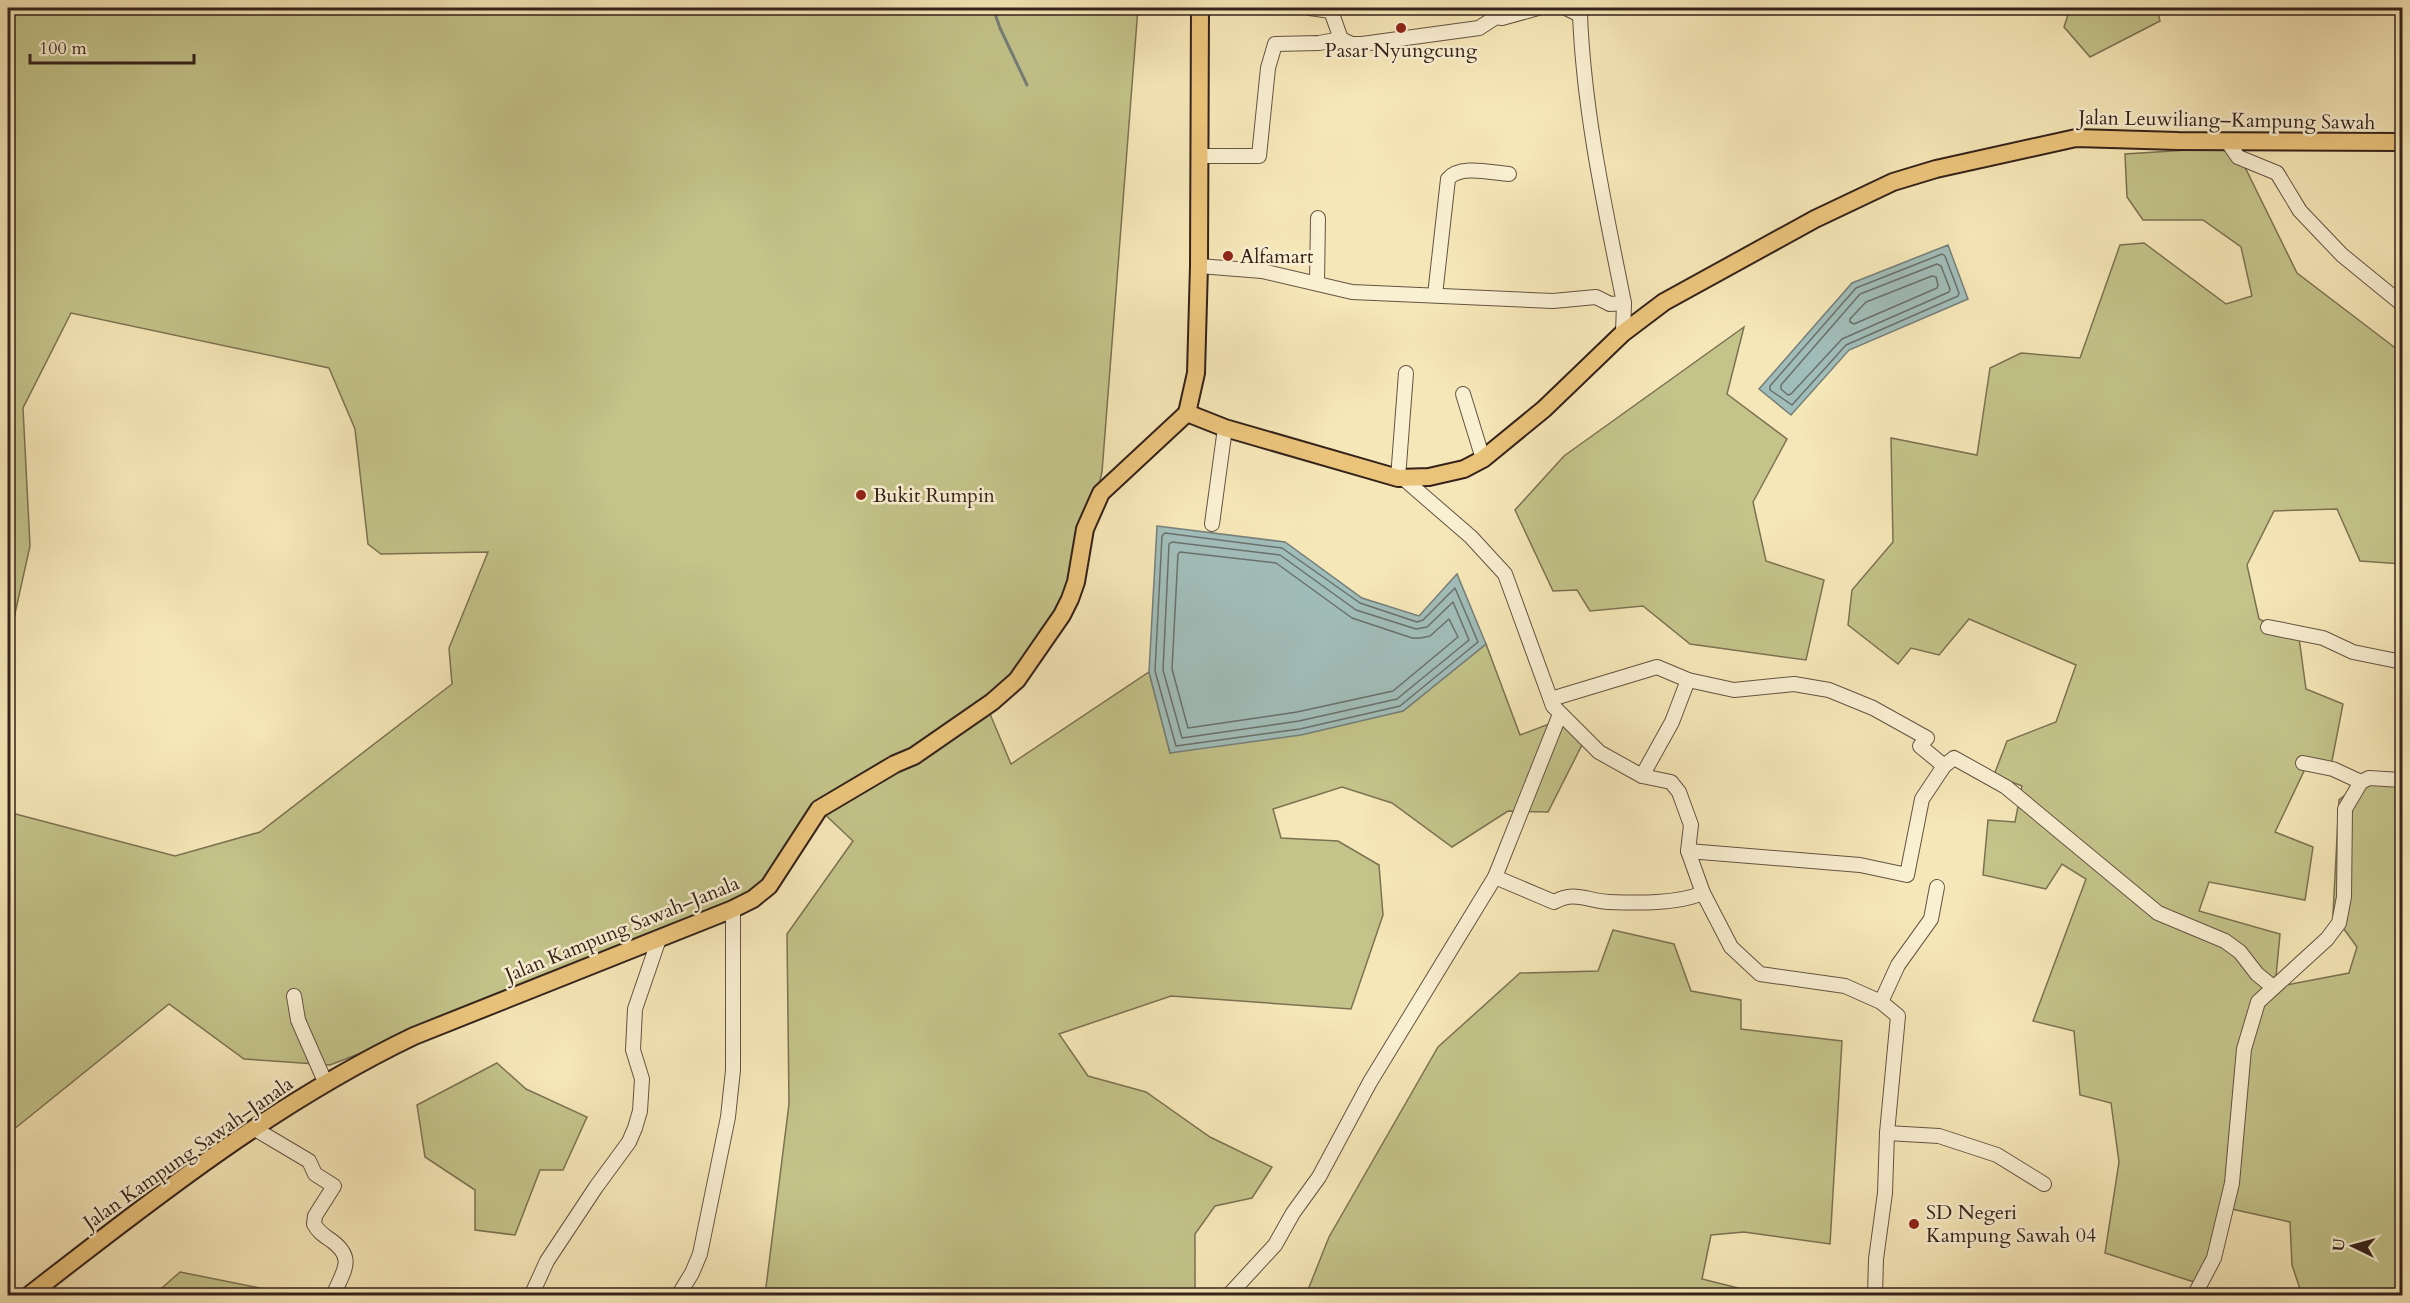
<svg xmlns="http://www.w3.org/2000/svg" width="2410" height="1303" font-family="Cardo,serif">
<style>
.green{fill:#c3c38a;stroke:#7c7252;stroke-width:1.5}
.water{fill:#a1bdb9;stroke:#757f7a;stroke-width:1.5}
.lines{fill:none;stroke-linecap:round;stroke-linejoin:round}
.shore{stroke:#6a706a;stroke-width:1.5}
.stream{stroke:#757f7a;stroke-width:3}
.minor-casing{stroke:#645342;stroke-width:16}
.major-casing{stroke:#34221b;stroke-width:20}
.minor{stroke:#f9efd1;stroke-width:14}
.major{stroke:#ebc47c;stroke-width:16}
.poi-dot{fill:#8f2418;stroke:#f9efd1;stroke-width:2}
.labels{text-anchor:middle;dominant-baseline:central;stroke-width:5;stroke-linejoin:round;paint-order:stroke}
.poi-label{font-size:20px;fill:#34221b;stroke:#f9efd1;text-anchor:start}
.street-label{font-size:20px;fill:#34221b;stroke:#f9efd1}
</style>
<rect width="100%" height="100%" fill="#f6e7b8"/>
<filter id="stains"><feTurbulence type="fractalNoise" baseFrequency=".00333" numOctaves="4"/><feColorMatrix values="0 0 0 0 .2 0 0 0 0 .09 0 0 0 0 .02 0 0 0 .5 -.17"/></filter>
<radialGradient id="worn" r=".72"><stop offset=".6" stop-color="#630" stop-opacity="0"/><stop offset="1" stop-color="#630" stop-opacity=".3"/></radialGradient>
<!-- green -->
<g class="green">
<path d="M8,8H1138L1102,472L1080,567L1052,640L990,714L1011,764L1149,672L1170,753L1403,711L1486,644L1520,735L1562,719L1584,741L1548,812L1508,811L1452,847L1392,803L1342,787L1273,809L1281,838L1338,841L1379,865L1383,915L1351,1009L1171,996L1059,1034L1088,1076L1146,1092L1210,1137L1272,1167L1252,1198L1215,1206L1195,1234V1295H765L789,1104L787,934L853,841L819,809L780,868L743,905L330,1065L244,1059L169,1004L8,1134V812L175,856L260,832L452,684L449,648L488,552L381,554L368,544L355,429L329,368L71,313L23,408L30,546L8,645Z"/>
<path d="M2070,8H2157L2160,21L2090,57L2064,27Z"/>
<path d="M2235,147L2297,273L2402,353V564L2360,561L2337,509L2274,511L2247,565L2259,619L2299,638L2306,689L2343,704L2331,766L2306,767L2275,832L2313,847L2305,900L2209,882L2199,911L2280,934L2275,987L2349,973L2357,947L2333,914L2339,800L2368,777L2402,786V1295H2302L2292,1265L2290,1222L2227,1208L2200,1284L2105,1253L2119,1162L2111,1103L2080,1095L2074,1031L2033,1021L2086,879L2062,864L2046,889L1983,875L1988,820L2015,822L2022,786L1994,775L2007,741L2056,722L2076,665L1969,619L1939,655L1911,648L1898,664L1848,625L1852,590L1893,542L1891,438L1977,455L1990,368L2021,353L2080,358L2120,245L2144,243L2226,304L2252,296L2241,247L2203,220H2143L2127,197L2125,154Z"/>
<path d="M1744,327L1727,394L1787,439L1753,502L1766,561L1824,580L1806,660L1690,644L1643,606L1590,611L1577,590L1553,591L1515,510L1564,456Z"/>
<path d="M1613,930L1674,944L1691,991L1741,1000V1029L1842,1041L1830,1244L1744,1232L1711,1235L1702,1279L1766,1295H1306L1329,1237L1438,1047L1520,973L1598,971Z"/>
<path d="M497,1063L526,1089L587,1117L563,1170H540L515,1235L475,1230V1190L425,1157L417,1105Z"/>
<path d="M180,1272L265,1289L264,1295H154Z"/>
</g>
<!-- water -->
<g class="water">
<path d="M1948,245L1968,299L1849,350L1791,415L1759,389L1852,283Z"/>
<path d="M1157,526L1285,542L1362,598L1419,616L1457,574L1486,644L1403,711L1301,735L1170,753L1149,672Z"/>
</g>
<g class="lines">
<!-- shore -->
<g class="shore">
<path d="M1942,254L1945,256L1959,293L1958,296L1846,345L1792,405L1770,390V386L1856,288Z"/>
<path d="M1937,264L1941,266L1950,289L1949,292L1842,339L1791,394L1788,395L1781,389V385L1860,294Z"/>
<path d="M1932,276L1936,277L1938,285L1937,288L1854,324L1850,322V319L1866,302Z"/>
<path d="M1165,533L1282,548L1360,603L1417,622L1423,620L1455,588L1478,642L1400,706L1300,729L1176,746L1155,671L1162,536Z"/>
<path d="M1172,542L1280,555L1356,610L1416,629L1427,627L1453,602L1469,640L1397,699L1299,721L1182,738L1163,670L1169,544Z"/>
<path d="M1180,552L1276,563L1352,618L1412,638H1421L1430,636L1449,619L1458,637L1393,691L1297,712L1188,728L1172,669L1178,554Z"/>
</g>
<!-- stream -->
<g class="stream">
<path d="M615,8L630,10L634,8"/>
<path d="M993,8L1000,28L1027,85"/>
</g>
<defs>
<g id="minor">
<path d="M1310,8L1331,11L1341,39L1352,44H1362L1479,28L1496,17L1502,18L1538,8"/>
<path d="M1566,8L1580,15C1584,113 1605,208 1624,303L1623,333"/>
<path d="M2227,141L2238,157L2277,173L2300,211L2342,255L2402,304"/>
<path d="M1199,156H1259L1268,68L1275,44L1319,43L1341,39"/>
<path d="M1199,266L1262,271L1352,292L1553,301L1596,297L1610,304L1624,303"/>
<path d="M1317,283L1318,218"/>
<path d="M1435,295L1448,179C1460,164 1492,173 1509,174"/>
<path d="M1463,394L1483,459"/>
<path d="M1398,478L1406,373"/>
<path d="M1404,479L1471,537L1505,574L1553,706L1599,752L1642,776L1671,782L1679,792L1691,825L1688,851L1703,893L1731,947L1760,974L1845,986L1881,1002L1898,1016L1887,1133L1885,1193L1876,1259L1875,1296"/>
<path d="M1212,524L1225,428"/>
<path d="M2268,627L2323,638L2353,652L2402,662"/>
<path d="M1551,699L1657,667L1688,680L1734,690L1794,684L1829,690L1873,708L1927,738L1920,746L1944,766"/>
<path d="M2303,763L2333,769L2361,782"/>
<path d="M1642,776L1672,722L1688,680"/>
<path d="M1688,851L1860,865L1907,875L1922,799L1944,766L1954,758L2006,787L2158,913L2225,941L2240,952L2257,974L2273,987"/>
<path d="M1495,877L1554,902C1575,890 1587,901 1609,902C1638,903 1677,904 1703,893"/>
<path d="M294,996L298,1020L326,1084"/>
<path d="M1881,1002L1898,965L1931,919L1937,887"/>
<path d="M255,1129L309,1161L315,1174L334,1186L315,1216L314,1224C318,1232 325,1236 332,1241C356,1259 343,1271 333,1296"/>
<path d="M1887,1133L1939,1136L1997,1155L2044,1184"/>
<path d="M531,1296L547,1261L596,1187L629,1142L635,1128L640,1111L642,1079L633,1050L635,1009L659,939"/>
<path d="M678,1296L692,1273L700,1254L728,1117L733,1070V909"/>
<path d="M1228,1296L1275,1245L1293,1213L1319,1177L1370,1082L1495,877L1560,714"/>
<path d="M2194,1296L2214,1258L2232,1183L2244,1049L2258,1002L2327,939L2339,923L2344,897L2345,809L2361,782L2369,778L2402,780"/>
</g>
<g id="major">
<path d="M1187,413L1225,428L1398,478L1429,477L1464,469L1483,459L1544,409L1623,333L1664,302L1815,219L1893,182L1936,169L2076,138L2178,141L2402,142"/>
<path d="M1187,413L1196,373L1199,266L1200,8"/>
<path d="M28,1296C150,1201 274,1103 414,1036L733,909L753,899L769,886L819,809L895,764L914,756L992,702L1017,680L1062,615L1070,599L1076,582L1085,529L1101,493L1187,413"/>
</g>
</defs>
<!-- minor casing -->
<use href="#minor" class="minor-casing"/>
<!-- major casing -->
<use href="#major" class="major-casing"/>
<!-- minor -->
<use href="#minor" class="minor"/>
<!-- major -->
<use href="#major" class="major"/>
</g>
<!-- markers -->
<g class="poi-dot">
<circle cx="1401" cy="28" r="6"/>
<circle cx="1228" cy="256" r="6"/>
<circle cx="861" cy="495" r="6"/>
<circle cx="1914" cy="1224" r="6"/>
</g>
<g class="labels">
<!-- poi labels -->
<g class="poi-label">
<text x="1401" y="50" text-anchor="middle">Pasar Nyungcung</text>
<text x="1240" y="256">Alfamart</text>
<text x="873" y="495">Bukit Rumpin</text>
<text x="1926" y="1212">SD Negeri<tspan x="1926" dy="23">Kampung Sawah 04</tspan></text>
</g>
<!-- street labels -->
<g class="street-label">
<text transform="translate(2227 120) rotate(1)">Jalan Leuwiliang–Kampung Sawah</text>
<text transform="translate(622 929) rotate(-22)">Jalan Kampung Sawah–Janala</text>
<text transform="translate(188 1153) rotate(-35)">Jalan Kampung Sawah–Janala</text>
</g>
</g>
<!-- margin -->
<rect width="2410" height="1303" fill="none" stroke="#f6e7b8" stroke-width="30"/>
<rect x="9" y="9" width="2392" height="1285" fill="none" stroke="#34221b" stroke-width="3"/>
<rect x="15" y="15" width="2380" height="1273" fill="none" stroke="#34221b" stroke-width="1.5"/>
<!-- north arrow -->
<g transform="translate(2353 1246) rotate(275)" stroke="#f9efd1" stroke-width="4.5" paint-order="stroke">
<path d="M0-4.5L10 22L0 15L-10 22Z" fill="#34221b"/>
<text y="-9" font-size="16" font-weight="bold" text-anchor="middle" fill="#34221b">U</text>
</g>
<!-- scale -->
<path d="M30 54v9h164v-9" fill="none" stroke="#34221b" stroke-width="3"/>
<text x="39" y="54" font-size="18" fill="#34221b" stroke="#f9efd1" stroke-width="4.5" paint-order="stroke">100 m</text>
<rect width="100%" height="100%" filter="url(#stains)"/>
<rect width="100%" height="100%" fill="url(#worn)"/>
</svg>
